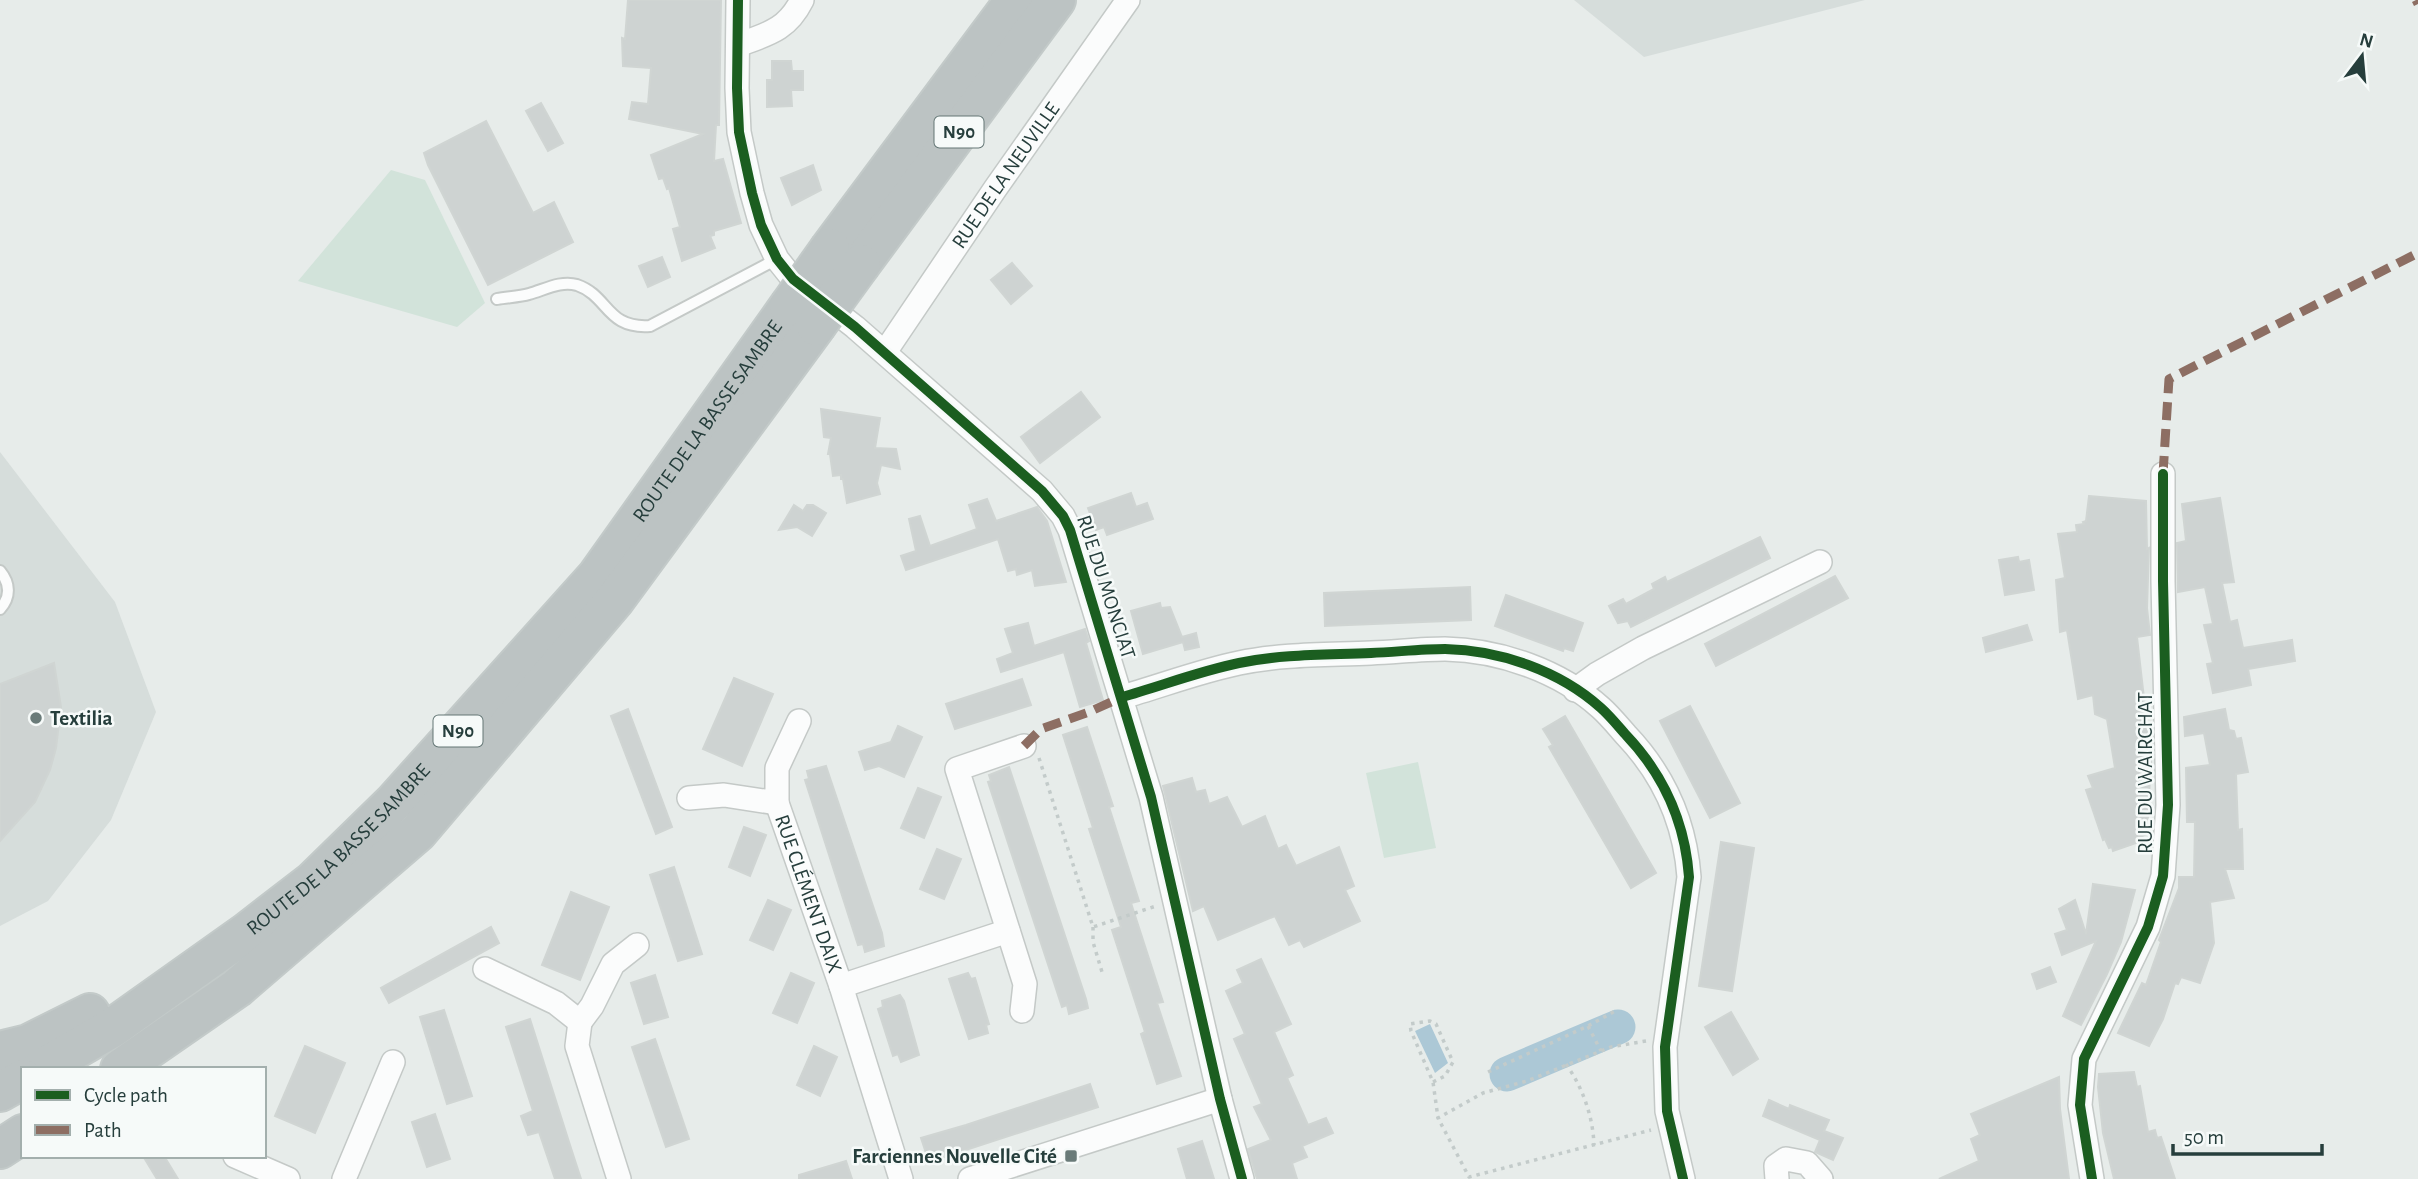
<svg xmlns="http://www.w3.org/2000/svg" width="2418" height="1179" font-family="'Alegreya Sans',sans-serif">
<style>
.built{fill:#d6dddb}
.green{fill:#d2e3da}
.water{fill:#acc8d6}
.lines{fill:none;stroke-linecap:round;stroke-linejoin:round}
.river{stroke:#acc8d6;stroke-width:35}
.building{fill:#ced3d2;stroke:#d0d5d3;stroke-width:2}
.lane-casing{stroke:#c4c9c7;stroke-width:14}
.street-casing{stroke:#c4c9c7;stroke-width:26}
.highway-casing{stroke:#c3cac9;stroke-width:42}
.path{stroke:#c3cbca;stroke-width:3.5;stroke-dasharray:3.5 5;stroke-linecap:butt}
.lane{stroke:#fbfcfc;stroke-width:10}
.street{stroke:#fbfcfc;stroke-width:23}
.highway{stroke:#bcc3c3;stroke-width:38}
.highway-bridge-casing{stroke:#c3cac9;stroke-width:42;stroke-linecap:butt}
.highway-bridge{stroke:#bcc3c3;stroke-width:38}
.quiet{stroke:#8d6e63;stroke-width:9;stroke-dasharray:18 9;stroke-linecap:butt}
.cycleway-casing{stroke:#f6faf9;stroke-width:15}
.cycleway{stroke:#1b5e20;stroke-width:10}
.poi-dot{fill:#6a7b79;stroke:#f6faf9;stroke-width:2.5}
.labels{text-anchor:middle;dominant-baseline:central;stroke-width:5;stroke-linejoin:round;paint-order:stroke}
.shield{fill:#f6faf9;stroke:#647675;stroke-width:2}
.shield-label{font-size:19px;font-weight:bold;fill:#263e3c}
.street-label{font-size:21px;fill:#263e3c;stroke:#f6faf9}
.poi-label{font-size:21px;font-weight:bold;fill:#263e3c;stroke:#f6faf9;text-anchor:start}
</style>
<rect width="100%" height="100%" fill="#e7ecea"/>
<!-- built -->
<g class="built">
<path d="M1574,0H1865L1644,57Z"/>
<path d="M0,452L115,602L156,712L111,820L48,901L0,926Z"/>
</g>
<!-- green -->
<g class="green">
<path d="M391,170L425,180L485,303L457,327L298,281Z"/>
<path d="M1418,762L1436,848L1384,858L1366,773Z"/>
</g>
<!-- water -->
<path class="water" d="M1430,1024L1448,1063L1435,1073L1415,1031Z"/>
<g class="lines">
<!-- river -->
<path class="river" d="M1507,1074L1618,1027"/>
</g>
<!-- building -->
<g class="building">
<path d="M628,0H721L719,125H716L714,161L723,159L741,223L714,231V235L710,236L715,248L682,261L673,229L680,227L669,188L667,189L663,178L659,179L651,155L703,134L629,119L632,102L648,104L651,68L623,66L622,38L625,39Z"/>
<path d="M772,61H791L792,71H803V90H791L792,106L767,107V80H772Z"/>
<path d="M541,103L563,143L548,151L526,111Z"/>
<path d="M486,121L533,213L554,202L573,242L488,285L428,165L424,153Z"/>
<path d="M813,165L821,190L792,205L781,178Z"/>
<path d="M662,257L670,277L648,287L639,266Z"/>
<path d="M1012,263L1032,286L1011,304L991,280Z"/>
<path d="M1081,392L1100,417L1040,463L1021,437Z"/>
<path d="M821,409L880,418L875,448L896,449L900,469L881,465L877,483L880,494L847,503L843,479H841V475L833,476L830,454H828L831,438L824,437Z"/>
<path d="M1131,493L1136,507L1147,503L1153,519L1107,535L1104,527L1096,530L1088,508Z"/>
<path d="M2089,496L2146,501L2147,549L2149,548L2147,608L2150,635L2137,637L2149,742L2152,741L2147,834L2137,838L2139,842L2113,851L2112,847L2109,848L2105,839L2103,840L2086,790L2093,788L2088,776L2115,768L2107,719L2095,714L2093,695L2078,699L2067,630L2060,632L2056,580L2065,578L2058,534L2077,532L2076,525L2084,524L2083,522L2086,521Z"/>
<path d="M2220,498L2234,582L2222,583L2230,622L2237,620L2243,648L2292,640L2295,661L2248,669L2251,685L2213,693L2207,664L2213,663L2204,625L2213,624L2205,587L2178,592L2177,543L2186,541L2182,504Z"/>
<path d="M987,499L996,521L1037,507L1047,521L1066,582L1035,586L1032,570L1017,575L1016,569L1008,571L998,539L906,570L901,556L916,551L909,519L920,516L930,546L977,529L969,505Z"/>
<path d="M794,505L803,511L807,505H813L826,513L812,536L797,527L779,530Z"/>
<path d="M1760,537L1770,558L1631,627L1628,621L1618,623L1609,606L1623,599L1626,604L1654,589L1652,584L1665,577L1667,582Z"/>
<path d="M2018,557L2019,562L2029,560L2034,590L2005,595L1999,560Z"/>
<path d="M1835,576L1848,598L1716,666L1705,644Z"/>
<path d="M1470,587L1471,620L1325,626L1324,593Z"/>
<path d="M1506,595L1583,623L1573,651L1564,648L1563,651L1495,626Z"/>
<path d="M1160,603L1161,608L1170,607L1182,637L1196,633L1199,647L1185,650L1183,642L1143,654L1131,611Z"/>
<path d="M1028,623L1034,646L1085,629L1089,641L1086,643L1103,700L1080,707L1064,652L1001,672L997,659L1013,653L1005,629Z"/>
<path d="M2027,625L2032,640L1986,652L1983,638Z"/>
<path d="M54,663L61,707L56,748L50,770L35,802L0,841V684Z"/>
<path d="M734,678L773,694L742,766L703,749Z"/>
<path d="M1022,679L1031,705L955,729L946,704Z"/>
<path d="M1690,706L1740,803L1710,818L1660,721Z"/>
<path d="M628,709L672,827L656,834L611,716Z"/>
<path d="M2225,709L2229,730L2234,731L2236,739L2241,738L2248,772L2236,774L2238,830L2242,829L2243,869H2225L2234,898L2210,902L2214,943L2200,983L2181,977L2178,984L2175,983L2163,1019L2149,1046L2118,1033L2142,983L2146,985L2161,942L2159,940L2179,888V877H2194L2195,822H2187L2186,768L2210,765L2204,733L2185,736L2184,717Z"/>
<path d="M1565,716L1656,873L1631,888L1549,747L1553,745L1543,729Z"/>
<path d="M898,726L922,737L904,777L879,766L865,770L859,752L891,742Z"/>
<path d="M1087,727L1113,806L1109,807L1139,901L1131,903L1163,1002L1157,1003L1181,1076L1157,1084L1141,1034L1145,1032L1112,930L1121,927L1089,829L1093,828L1063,735Z"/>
<path d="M826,766L882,933L884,946L865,952L863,944L858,945L805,780L809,779L807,771Z"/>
<path d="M1009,767L1086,999L1088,1008L1069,1014L1067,1005L1062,1007L988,782L991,781L989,775Z"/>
<path d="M1192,778L1196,792L1205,790L1209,804L1227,797L1242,827L1265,816L1278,849L1286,845L1296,866L1339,847L1354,886L1345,890L1360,921L1304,947L1300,940L1289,945L1275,916L1218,940L1204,906L1193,911L1163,786Z"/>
<path d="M918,788L941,797L924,838L901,828Z"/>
<path d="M744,827L766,835L750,876L729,867Z"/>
<path d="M1721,842L1754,848L1732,991L1699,986Z"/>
<path d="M937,849L961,859L944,899L920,889Z"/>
<path d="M674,867L702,954L678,961L650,875Z"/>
<path d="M2093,884L2135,890L2121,942L2107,974L2081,1025L2063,1016L2096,941L2062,955L2055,934L2067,930L2059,909L2075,900L2086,934Z"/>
<path d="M571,892L609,907L580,980L542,965Z"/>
<path d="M768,900L791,910L773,950L750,940Z"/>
<path d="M491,927L499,943L389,1003L381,988Z"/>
<path d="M1261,959L1291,1024L1274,1032L1293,1075L1287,1078L1308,1125L1326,1118L1333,1133L1302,1146L1307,1157L1292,1163L1297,1179H1257L1248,1149L1271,1140L1254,1107L1262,1104L1234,1039L1245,1034L1226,991L1243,983L1237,970Z"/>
<path d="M2050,967L2056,982L2037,989L2032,974Z"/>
<path d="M791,973L814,983L797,1023L773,1013Z"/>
<path d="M968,973L971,979L975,978L989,1024L986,1025L988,1033L969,1039L949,979Z"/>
<path d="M655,975L668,1017L644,1024L631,983Z"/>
<path d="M900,995L904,1001L919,1055L901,1062L898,1054L893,1056L878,1009L883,1007L882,1001Z"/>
<path d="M444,1010L472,1096L447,1104L420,1017Z"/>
<path d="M1731,1012L1758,1059L1733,1075L1705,1027Z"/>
<path d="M530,1019L569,1142L581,1179H555L539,1132L528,1135L521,1116L533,1111L506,1027Z"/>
<path d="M655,1039L689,1139L666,1147L632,1047Z"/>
<path d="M305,1046L345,1063L315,1133L275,1116Z"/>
<path d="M814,1046L837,1057L820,1096L797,1085Z"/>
<path d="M2134,1072L2137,1087L2140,1086L2148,1132L2155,1130L2157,1138L2161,1137L2175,1179H2114L2103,1133L2098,1087L2099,1074Z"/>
<path d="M2059,1077L2060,1109L2069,1179H1939L1979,1161L1971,1139L1980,1135L1971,1114Z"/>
<path d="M1090,1084L1098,1107L929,1162L921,1138L966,1125Z"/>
<path d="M1769,1100L1789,1109L1790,1105L1829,1120L1824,1131L1843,1138L1833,1160L1815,1152L1820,1140L1763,1116Z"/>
<path d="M435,1114L450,1159L427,1167L412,1122Z"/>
<path d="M1202,1141L1214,1179H1187L1178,1149Z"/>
<path d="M143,1156H164L178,1179H157Z"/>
<path d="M846,1161L852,1179H799V1175Z"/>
</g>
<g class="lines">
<defs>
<g id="lane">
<path d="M497,299C507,297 519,297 529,294C544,290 561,280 577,285C609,296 606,329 650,326L777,259"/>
<path d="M0,571C10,583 11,597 0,609"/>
</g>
<g id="street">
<path d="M738,0L737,88L739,132L752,193L761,225L777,259L793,279L855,327L1042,491L1063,516L1070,530L1151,797L1220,1099L1242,1179"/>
<path d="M738,45C768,34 787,30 802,0"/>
<path id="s1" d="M885,352L995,189L1128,0"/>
<path d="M1575,690L1597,674L1643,648L1820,562"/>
<path d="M1122,697C1161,686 1200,671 1239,663C1282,654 1327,655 1371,653C1396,652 1421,649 1445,649C1500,650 1560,671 1601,708C1610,716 1618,726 1626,735C1664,775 1685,822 1689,877L1665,1047L1667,1111L1683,1179"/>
<path d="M689,798L724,795L777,803V768L799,721"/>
<path id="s2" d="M777,803L841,986L901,1179"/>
<path d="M485,969L556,1003L580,1022L592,1006L613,964L637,945"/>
<path d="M841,986L1008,931"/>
<path d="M1022,1011L1025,984L957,769L1024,746"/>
<path d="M580,1022L577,1046L619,1179"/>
<path d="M235,1156L288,1179"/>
<path d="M344,1179L393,1062"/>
<path d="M970,1179L1220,1099"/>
<path d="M1777,1179L1776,1166L1786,1159L1807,1163L1821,1179"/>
<path d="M2092,1179L2080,1105L2084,1059L2148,927L2163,876L2168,805L2163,581V474"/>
</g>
<g id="highway">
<path d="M830,248L1015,0"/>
<path d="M861,264L1056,0"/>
<path d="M0,1051L28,1044L90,1013"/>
<path id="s3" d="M41,1069L112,1028L247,932L313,881L394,802L597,576L789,306"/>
<path d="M120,1069L237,988L418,832L614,601L816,326"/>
<path d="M0,1092L23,1079"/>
<path d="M0,1149L23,1134"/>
</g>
</defs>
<!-- lane casing -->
<use href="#lane" class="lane-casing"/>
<!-- street casing -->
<use href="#street" class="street-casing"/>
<!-- highway casing -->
<use href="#highway" class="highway-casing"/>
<!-- path -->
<g class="path">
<path d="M1039,758L1093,927L1156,906"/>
<path d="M1093,927V942L1102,972"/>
<path d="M1588,1026L1601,1051"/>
<path d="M1646,1041L1611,1047L1527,1081L1483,1093L1438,1118L1469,1177L1651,1130"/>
<path d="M1566,1064C1583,1088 1593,1117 1594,1145"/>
<path d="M1488,1072L1588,1026L1617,1010"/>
<path d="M1433,1082L1445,1076L1453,1062L1436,1024L1430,1021L1410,1024L1411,1031L1433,1082L1438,1118"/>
</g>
<!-- lane -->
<use href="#lane" class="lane"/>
<!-- street -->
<use href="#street" class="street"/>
<!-- highway -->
<use href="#highway" class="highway"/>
<defs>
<g id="highway-bridge">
<path d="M789,306L830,248"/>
<path d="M816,326L861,264"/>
</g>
</defs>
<!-- highway-bridge casing -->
<use href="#highway-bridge" class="highway-bridge-casing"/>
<!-- highway-bridge -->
<use href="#highway-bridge" class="highway-bridge"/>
<!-- quiet -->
<g class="quiet">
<path d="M2416,0L2418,4"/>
<path d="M2163,474L2169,379L2418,253"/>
<path d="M1024,746L1041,729L1089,712L1122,697"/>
</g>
<defs>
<g id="cycleway">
<path d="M738,0L737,88L739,132L752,193L761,225L777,259L793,279L855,327L1042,491L1063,516L1070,530L1151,797L1220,1099L1242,1179"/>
<path d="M1122,697C1161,686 1200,671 1239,663C1282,654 1327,655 1371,653C1396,652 1421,649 1445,649C1500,650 1560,671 1601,708C1610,716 1618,726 1626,735C1664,775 1685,822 1689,877L1665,1047L1667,1111L1683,1179"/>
<path d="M2092,1179L2080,1105L2084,1059L2148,927L2163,876L2168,805L2163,581V474"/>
</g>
</defs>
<!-- cycleway casing -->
<use href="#cycleway" class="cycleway-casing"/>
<!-- cycleway -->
<use href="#cycleway" class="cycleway"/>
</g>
<!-- markers -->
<g class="poi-dot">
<circle cx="36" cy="718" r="7"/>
<rect x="1064" y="1149" width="14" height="14" rx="3.5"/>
</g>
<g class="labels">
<!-- shield labels -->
<g class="shield">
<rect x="934.5" y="116.5" width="49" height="31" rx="5"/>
<rect x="433.5" y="715.5" width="49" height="31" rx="5"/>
</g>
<g class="shield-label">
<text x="959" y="132">N90</text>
<text x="458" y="731">N90</text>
</g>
<!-- street labels -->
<g class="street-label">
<text stroke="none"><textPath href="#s1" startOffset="214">RUE DE LA NEUVILLE</textPath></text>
<text stroke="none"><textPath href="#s3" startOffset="938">ROUTE DE LA BASSE SAMBRE</textPath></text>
<text transform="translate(1106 587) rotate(72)">RUE DU MONCIAT</text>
<text transform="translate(2145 773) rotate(-90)">RUE DU WAIRCHAT</text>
<text stroke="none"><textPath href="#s3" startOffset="371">ROUTE DE LA BASSE SAMBRE</textPath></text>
<text stroke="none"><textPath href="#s2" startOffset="96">RUE CLÉMENT DAIX</textPath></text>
</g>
<!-- poi labels -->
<g class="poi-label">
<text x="50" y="718">Textilia</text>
<text x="1057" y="1156" text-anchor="end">Farciennes Nouvelle Cité</text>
</g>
</g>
<!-- legend -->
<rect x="21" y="1067" width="245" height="91" fill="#f6faf9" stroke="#a3afad" stroke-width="2"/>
<rect x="35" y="1090" width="35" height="10" fill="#1b5e20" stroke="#a3afad" stroke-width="2"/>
<text x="84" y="1102" font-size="21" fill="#263e3c">Cycle path</text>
<rect x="35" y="1125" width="35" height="10" fill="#8d6e63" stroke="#a3afad" stroke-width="2"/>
<text x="84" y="1137" font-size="21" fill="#263e3c">Path</text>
<!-- north arrow -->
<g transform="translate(2362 56) rotate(16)" stroke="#f6faf9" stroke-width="5" paint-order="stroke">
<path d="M0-5L12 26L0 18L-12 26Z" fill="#263e3c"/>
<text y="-10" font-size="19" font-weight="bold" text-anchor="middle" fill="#263e3c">N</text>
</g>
<!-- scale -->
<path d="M2173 1144v10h149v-10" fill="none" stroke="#263e3c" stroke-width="3.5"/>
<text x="2184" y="1144" font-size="21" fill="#263e3c" stroke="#f6faf9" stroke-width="5" paint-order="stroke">50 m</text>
</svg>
